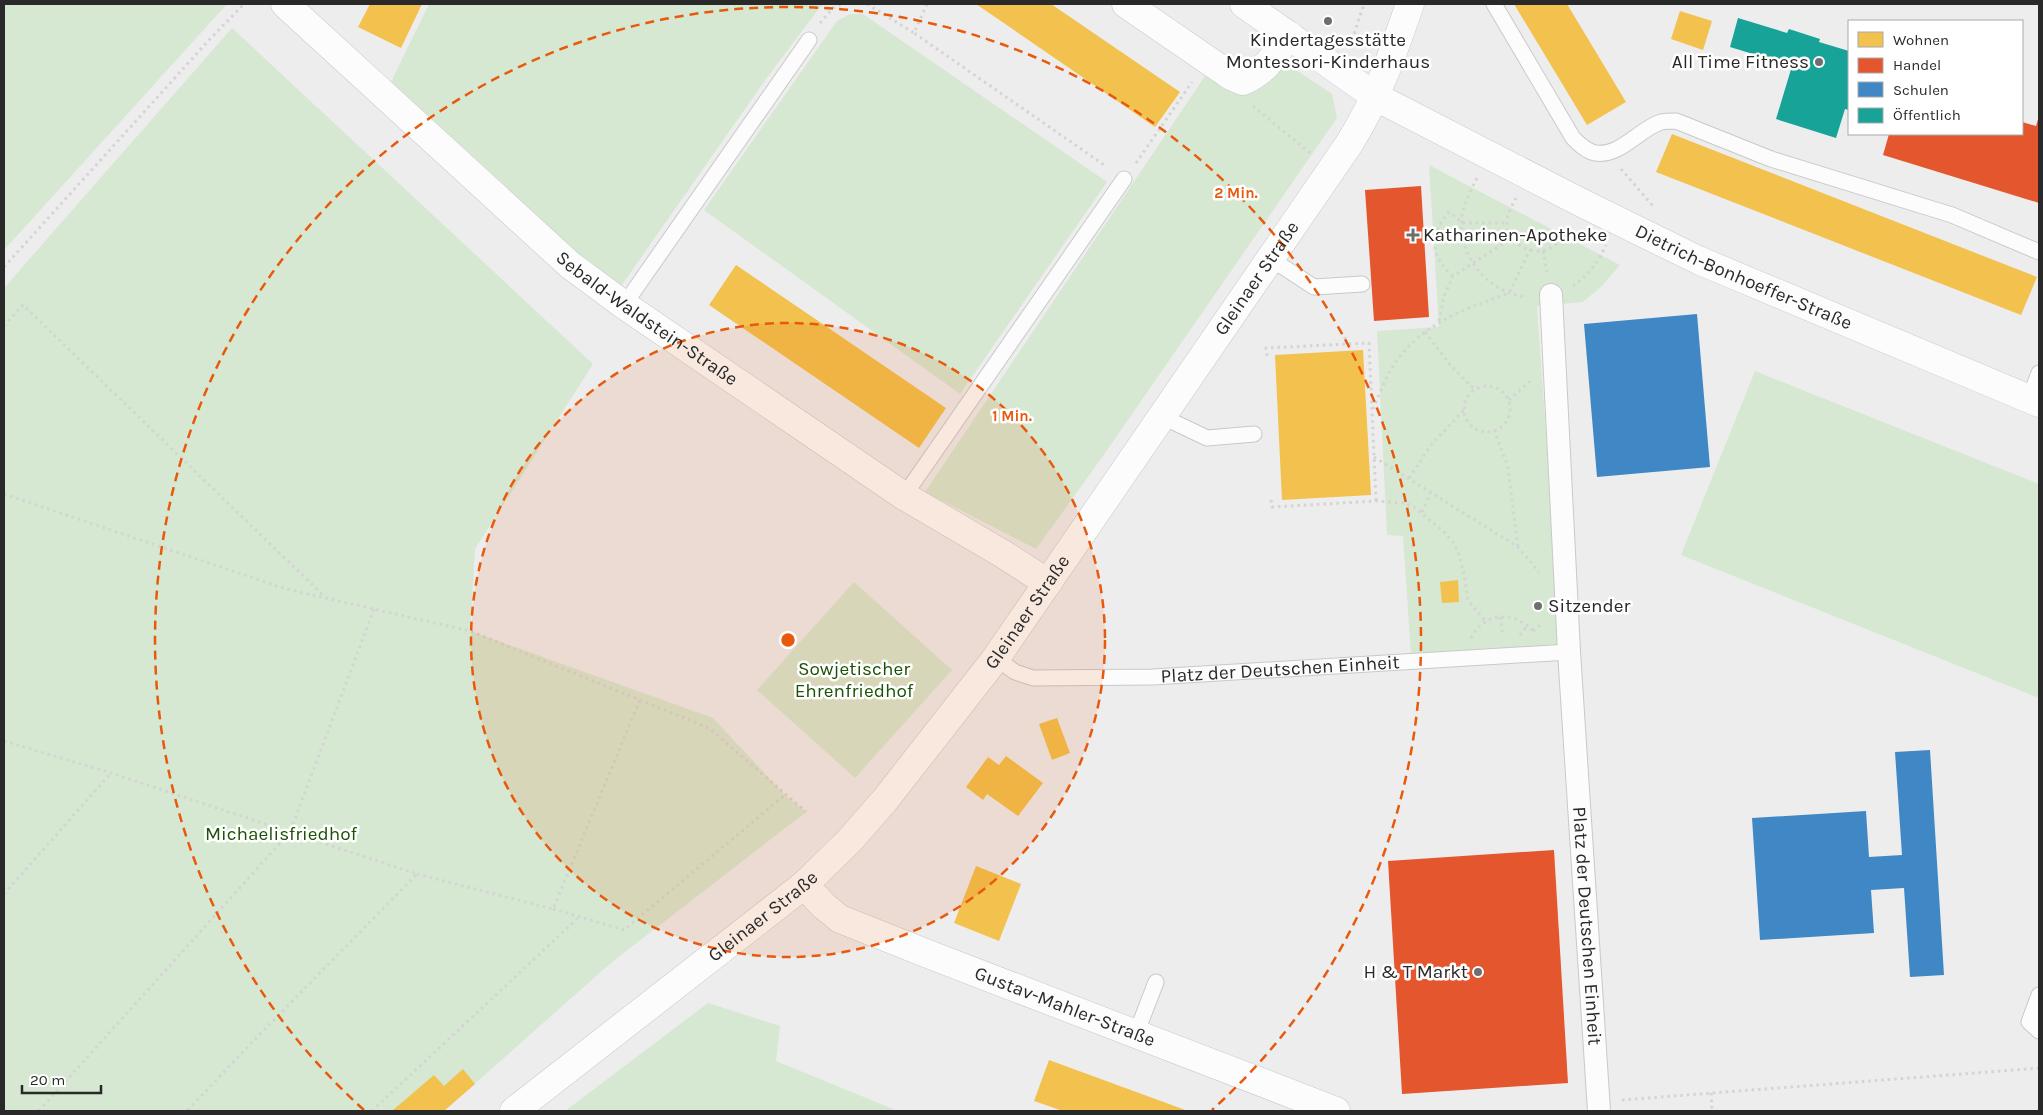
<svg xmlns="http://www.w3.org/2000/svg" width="2043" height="1115" font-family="Karla,sans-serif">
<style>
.green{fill:#d6e8d1}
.homes{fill:#f2c14e}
.shops{fill:#e4572e}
.schools{fill:#3f88c5}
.public{fill:#17a398}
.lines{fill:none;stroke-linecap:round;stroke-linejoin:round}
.service-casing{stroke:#c9c9ca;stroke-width:17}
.pedestrian-casing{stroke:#c9c9ca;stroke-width:24}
.minor-casing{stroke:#c9c9ca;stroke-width:29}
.tertiary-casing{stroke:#c9c9ca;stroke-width:29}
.path{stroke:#d4d4d4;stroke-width:3;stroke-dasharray:2.5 4;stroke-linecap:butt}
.service{stroke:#fcfcfc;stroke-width:15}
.pedestrian{stroke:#fcfcfc;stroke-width:22}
.minor{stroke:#fcfcfc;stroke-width:28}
.tertiary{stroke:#fcfcfc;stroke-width:28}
.ring{fill:none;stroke:#e8590c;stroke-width:2.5;stroke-dasharray:9 6}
.poi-dot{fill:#6e6e6f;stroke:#fff;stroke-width:2}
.labels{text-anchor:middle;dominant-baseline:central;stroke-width:5;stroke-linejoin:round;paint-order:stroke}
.poi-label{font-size:19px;fill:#29292a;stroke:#fff;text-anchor:end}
.street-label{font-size:19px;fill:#29292a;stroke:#fff}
.park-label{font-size:19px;fill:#1c5205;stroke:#fff}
.centre{fill:#e8590c;stroke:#fff;stroke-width:2.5}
.ring-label{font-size:15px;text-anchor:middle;font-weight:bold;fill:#e8590c;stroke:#fff;stroke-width:5;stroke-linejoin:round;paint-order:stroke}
</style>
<rect width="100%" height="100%" fill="#ededee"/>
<!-- green -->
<g class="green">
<path d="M4,4H227L4,250Z"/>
<path d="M429,4H826L820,7L766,79L619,289L567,250L390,84Z"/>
<path d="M850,14H863L1107,182L960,394L704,210L837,21Z"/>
<path d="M232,28L593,364L475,549L470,631L713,718L785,795L806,812L612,962L444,1111H4V288Z"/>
<path d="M1284,62L1332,94L1337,118L1103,456L1036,549L925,492L1205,76L1226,87Z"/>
<path d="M1429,165L1620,265L1601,287L1583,302L1537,306L1561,646L1411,655L1403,536L1387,535L1377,331L1439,327Z"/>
<path d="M1755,371L2039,484V698L1681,555Z"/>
<path d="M854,582L952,670L855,778L757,690Z"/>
<path d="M708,1003L780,1026L776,1061L898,1111H565Z"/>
</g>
<!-- homes -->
<g class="homes">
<path d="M370,4H422L401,48L358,27Z"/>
<path d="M976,4H1051L1180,92L1155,127Z"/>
<path d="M1514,4H1567L1626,102L1587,125Z"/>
<path d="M1680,11L1712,21L1703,50L1671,39Z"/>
<path d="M1672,134L2037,277L2021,315L1656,172Z"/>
<path d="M736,265L946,408L919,448L709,305Z"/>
<path d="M1363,350L1371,495L1282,500L1275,355Z"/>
<path d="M1458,580L1459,602L1442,603L1440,582Z"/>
<path d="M1057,718L1070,753L1052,760L1039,724Z"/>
<path d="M1006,756L1043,783L1018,816L987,794L983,800L966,787L988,757L999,765Z"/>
<path d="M976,866L1021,884L999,941L954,923Z"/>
<path d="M1049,1060L1188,1111H1063L1034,1101Z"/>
<path d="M463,1069L475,1084L444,1111H392L434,1075L444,1086Z"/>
</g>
<!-- shops -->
<g class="shops">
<path d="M2039,116V203L1883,155L1889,134H2022V122L2036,126Z"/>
<path d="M1421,186L1429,317L1374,321L1365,190Z"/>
<path d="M1554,850L1568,1083L1402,1094L1388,861Z"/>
</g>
<!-- schools -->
<g class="schools">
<path d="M1697,314L1710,467L1597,477L1584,324Z"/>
<path d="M1930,750L1944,975L1910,977L1904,888L1871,890L1874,933L1760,940L1752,818L1866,811L1869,857L1902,855L1895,752Z"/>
</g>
<!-- public -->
<path class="public" d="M1738,18L1787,33L1789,29L1820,39L1819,42L1849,51V110L1845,109L1836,138L1776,119L1792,66L1730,47Z"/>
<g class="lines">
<defs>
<g id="service">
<path d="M1494,4L1573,138C1579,144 1586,151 1595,153C1620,157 1639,129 1661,122C1665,121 1671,121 1676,121L1771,159L1952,215L2039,252"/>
<path d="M1271,259L1314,287L1362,284"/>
<path d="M624,305L809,40"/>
<path d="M2029,399L2039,373"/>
<path d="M1163,417L1207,438L1254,434"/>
<path d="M904,496L1124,179"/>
<path id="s1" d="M996,658L1015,672L1033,678L1153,677L1569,652"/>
<path d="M2039,995L2029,1022L2039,1031"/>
<path d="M1136,1034L1156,982"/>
</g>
<g id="pedestrian">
<path id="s2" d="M1551,295L1569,652L1599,1111"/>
</g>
<g id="minor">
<path id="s3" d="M285,4L570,265L624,305L904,496L1003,554L1048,583"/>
<path d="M1126,4L1231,76L1243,81C1267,70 1274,56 1289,35"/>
<path id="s4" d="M1244,4L1376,97L1580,202L1698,260L2039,403"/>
<path id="s5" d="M804,885L824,906L840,919L928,954L1336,1111"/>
</g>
<g id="tertiary">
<path id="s6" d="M514,1111L804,885L850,840L885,800L996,658L1349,144C1377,100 1393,53 1410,4"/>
</g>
</defs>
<!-- service casing -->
<use href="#service" class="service-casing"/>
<!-- pedestrian casing -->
<use href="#pedestrian" class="pedestrian-casing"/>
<!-- minor casing -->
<use href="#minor" class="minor-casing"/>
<!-- tertiary casing -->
<use href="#tertiary" class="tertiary-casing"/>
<!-- path -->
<g class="path">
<path d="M867,4L914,33"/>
<path d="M927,4L914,33L1107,167"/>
<path d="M820,23L833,8L841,4"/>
<path d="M1350,46L1364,4"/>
<path d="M1253,106L1310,153"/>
<path d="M1136,163L1192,82"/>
<path d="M1621,169L1653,206"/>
<path d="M1477,178C1472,188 1467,197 1464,207C1452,249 1485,293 1527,297"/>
<path d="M1516,198C1512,206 1506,215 1507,224C1509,247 1538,259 1555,245C1562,240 1565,232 1568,225"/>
<path d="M1543,251L1547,272"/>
<path d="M4,267L210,39L244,4"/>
<path d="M1453,276C1430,256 1429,236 1449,212L1463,223H1506"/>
<path d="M1573,286C1588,276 1599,261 1606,245"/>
<path d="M1439,321L1444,296L1453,276L1512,238"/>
<path d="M4,326L23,305L324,596"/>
<path d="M1425,332L1451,366L1475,390"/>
<path d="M1345,337L1346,344"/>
<path d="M1267,356L1266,348L1369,343L1376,501"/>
<circle cx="1487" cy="409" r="23"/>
<path d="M1509,400L1530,381"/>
<path d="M1373,409C1380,393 1387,374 1397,360C1427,321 1465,309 1509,293L1530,250"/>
<path d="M1494,430L1508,467L1518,547"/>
<path d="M1374,457L1518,547L1539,572"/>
<path d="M1409,478L1432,444L1464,410"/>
<path d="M4,494L286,589L470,631L709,728L806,812"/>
<path d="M1271,500L1272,507L1376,501L1405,503L1414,507L1443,531L1453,542L1459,555L1464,574L1468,600L1486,622"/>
<path d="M1422,512L1431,492"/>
<path d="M1500,617L1503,636"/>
<path d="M1533,631L1543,623"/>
<path d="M1520,635L1528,625"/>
<path d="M1471,638C1484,611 1516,611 1534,632"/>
<path d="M4,741L111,773L417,874L259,1035L187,1111"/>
<path d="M417,874L553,909L640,700"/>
<path d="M4,894L111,773"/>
<path d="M553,909L624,930L785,795"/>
<path d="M1711,1093L1712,1111"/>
<path d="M1622,1100L2039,1068"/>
<path d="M39,1111L290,832L374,609"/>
<path d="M372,1111L578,918"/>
</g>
<!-- service -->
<use href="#service" class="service"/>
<!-- pedestrian -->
<use href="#pedestrian" class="pedestrian"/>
<!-- minor -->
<use href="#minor" class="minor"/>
<!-- tertiary -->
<use href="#tertiary" class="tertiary"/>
</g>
<!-- distance rings -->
<circle cx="788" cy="640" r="317" fill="#e8590c" fill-opacity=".12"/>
<g class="ring">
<circle cx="788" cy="640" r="317"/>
<path d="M364 1110A633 633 0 1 1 1212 1110"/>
</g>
<!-- markers -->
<g class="poi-dot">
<circle cx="1328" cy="21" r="5"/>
<circle cx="1819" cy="62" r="5"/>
<path d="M1410.5 227.5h5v5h5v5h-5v5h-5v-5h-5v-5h5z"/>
<circle cx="1538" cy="606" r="5"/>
<circle cx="1478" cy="972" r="5"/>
</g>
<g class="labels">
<!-- poi labels -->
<g class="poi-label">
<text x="1328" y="40" text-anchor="middle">Kindertagesstätte<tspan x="1328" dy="22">Montessori-Kinderhaus</tspan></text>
<text x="1809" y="62">All Time Fitness</text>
<text x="1423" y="235" text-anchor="start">Katharinen-Apotheke</text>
<text x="1548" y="606" text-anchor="start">Sitzender</text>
<text x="1468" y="972">H &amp; T Markt</text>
</g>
<!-- street labels -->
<g class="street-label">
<text stroke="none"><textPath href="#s6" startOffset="1126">Gleinaer Straße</textPath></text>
<text stroke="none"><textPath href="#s4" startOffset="571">Dietrich-Bonhoeffer-Straße</textPath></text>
<text stroke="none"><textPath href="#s3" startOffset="480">Sebald-Waldstein-Straße</textPath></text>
<text stroke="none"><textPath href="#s6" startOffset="721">Gleinaer Straße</textPath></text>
<text stroke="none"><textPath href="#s1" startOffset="290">Platz der Deutschen Einheit</textPath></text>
<text stroke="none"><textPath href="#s6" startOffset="316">Gleinaer Straße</textPath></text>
<text stroke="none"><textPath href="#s2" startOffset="632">Platz der Deutschen Einheit</textPath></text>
<text stroke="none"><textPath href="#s5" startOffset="291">Gustav-Mahler-Straße</textPath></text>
</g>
<!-- park labels -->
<g class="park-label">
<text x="854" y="669">Sowjetischer<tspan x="854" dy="22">Ehrenfriedhof</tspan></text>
<text x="281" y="834">Michaelisfriedhof</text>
</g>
</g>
<circle cx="788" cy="640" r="8" class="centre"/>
<g class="ring-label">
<text x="1236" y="198">2 Min.</text>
<text x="1012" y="421">1 Min.</text>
</g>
<!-- border -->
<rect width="2043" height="1115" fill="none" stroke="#29292a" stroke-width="10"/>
<!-- legend -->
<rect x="1848" y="20" width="175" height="115" fill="#ffffff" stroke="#a9a9aa"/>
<rect x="1858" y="32" width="25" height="15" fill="#f2c14e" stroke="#a9a9aa"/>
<text x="1893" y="45" font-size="15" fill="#29292a">Wohnen</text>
<rect x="1858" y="58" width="25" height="15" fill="#e4572e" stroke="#a9a9aa"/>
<text x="1893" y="70" font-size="15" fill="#29292a">Handel</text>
<rect x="1858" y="82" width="25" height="15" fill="#3f88c5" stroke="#a9a9aa"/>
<text x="1893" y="95" font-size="15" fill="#29292a">Schulen</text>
<rect x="1858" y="108" width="25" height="15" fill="#17a398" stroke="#a9a9aa"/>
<text x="1893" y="120" font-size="15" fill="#29292a">Öffentlich</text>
<!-- scale -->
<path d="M22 1085v8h79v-8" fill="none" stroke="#29292a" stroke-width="2.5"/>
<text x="30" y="1085" font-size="15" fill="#29292a" stroke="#ffffff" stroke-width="4" paint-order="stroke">20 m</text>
</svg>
